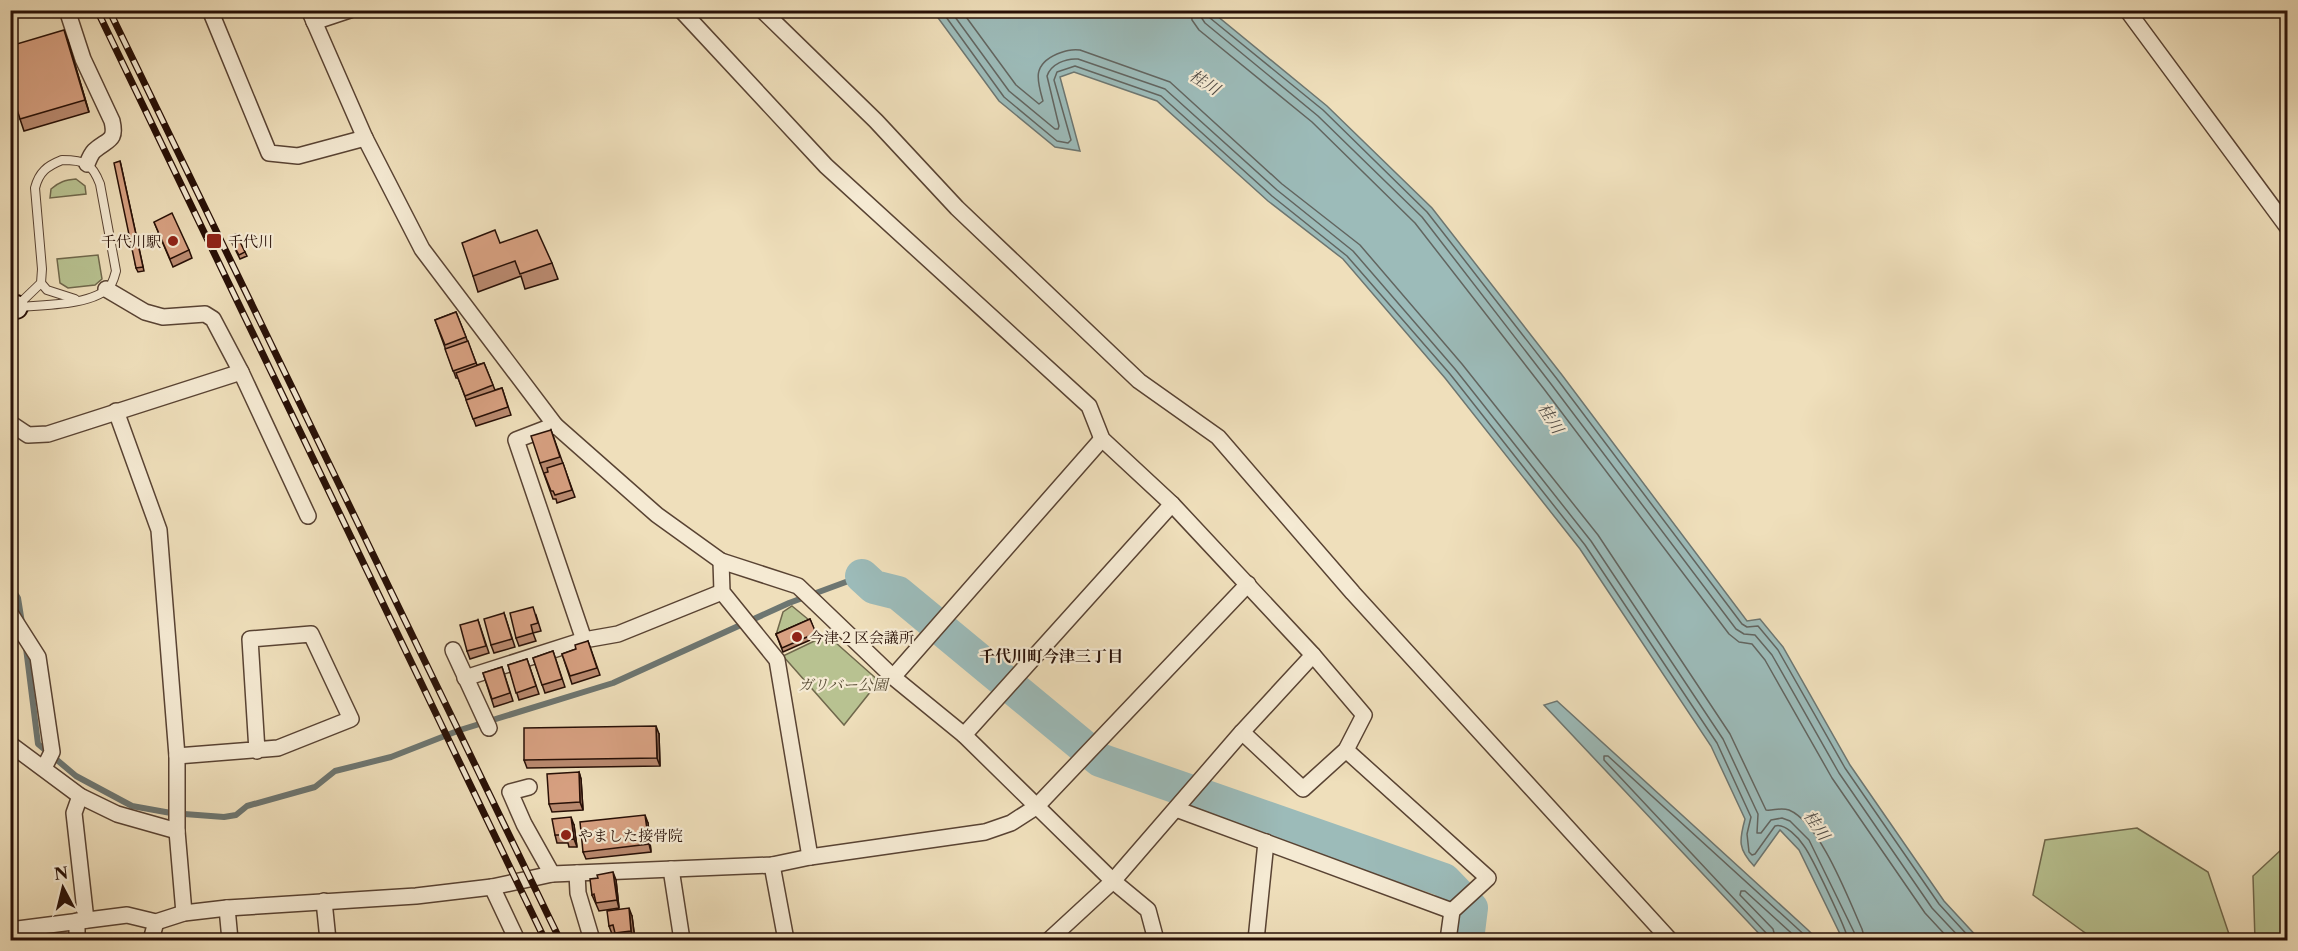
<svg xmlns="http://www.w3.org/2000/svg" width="2298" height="951" font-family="'Libre Caslon Text','Noto Serif JP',serif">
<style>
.green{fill:#b8c291;stroke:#70684c;stroke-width:1.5}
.water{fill:#9cbbb9;stroke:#6d7671;stroke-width:1.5}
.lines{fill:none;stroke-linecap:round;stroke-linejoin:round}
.shore{stroke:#626560;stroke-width:1.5}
.stream{stroke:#6d7671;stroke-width:6}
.river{stroke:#9cbbb9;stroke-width:34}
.lane-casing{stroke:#594333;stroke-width:10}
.street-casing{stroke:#594333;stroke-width:18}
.secondary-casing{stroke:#270f06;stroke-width:26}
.lane{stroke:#f5ead3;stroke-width:8}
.street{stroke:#f5ead3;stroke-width:15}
.secondary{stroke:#f5ead3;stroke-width:22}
.rail-casing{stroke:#270f06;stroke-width:7}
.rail{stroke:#f5ead3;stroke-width:4.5;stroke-dasharray:14;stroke-linecap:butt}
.wall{fill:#ba8a70;stroke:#270f06;stroke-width:1.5}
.shaded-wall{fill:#97715b;stroke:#270f06;stroke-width:1.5}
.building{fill:#d8a182;stroke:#270f06;stroke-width:1.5}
.poi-dot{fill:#8f2418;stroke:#f5ead3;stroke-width:2}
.labels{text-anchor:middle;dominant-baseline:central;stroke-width:4.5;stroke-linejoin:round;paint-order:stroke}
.poi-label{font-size:15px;fill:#270f06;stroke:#f5ead3;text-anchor:start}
.park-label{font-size:15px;font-style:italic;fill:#5a4e37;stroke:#f5ead3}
.water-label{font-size:16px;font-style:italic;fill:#504b45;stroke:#f5ead3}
.neighbourhood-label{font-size:16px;font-weight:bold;fill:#270f06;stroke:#f5ead3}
</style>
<rect width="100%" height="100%" fill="#efdfbb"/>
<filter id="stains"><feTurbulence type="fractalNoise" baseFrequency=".00333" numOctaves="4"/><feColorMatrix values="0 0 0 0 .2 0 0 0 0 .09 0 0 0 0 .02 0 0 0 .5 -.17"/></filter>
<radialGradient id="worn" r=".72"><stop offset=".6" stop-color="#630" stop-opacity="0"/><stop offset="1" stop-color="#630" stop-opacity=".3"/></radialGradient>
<!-- green -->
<g class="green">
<path d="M76,179L85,186L86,194L50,198L51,189C59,182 65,180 76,179Z"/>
<path d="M98,255L102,279L95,285L68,288L60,283L57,259Z"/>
<path d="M792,606L809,620L776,635L783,612Z"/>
<path d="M827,635L879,681L844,725L783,656Z"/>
<path d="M2137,828L2208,872L2231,940H2095L2033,895L2045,840Z"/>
<path d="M2283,848L2288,854L2287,940H2255L2253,876Z"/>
</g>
<!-- water -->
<g class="water">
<path d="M933,11H1211L1327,106L1432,208L1562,375L1747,621L1760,619L1783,647L1850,765L1944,901L1980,940H1843L1799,850L1780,830L1754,866C1738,849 1739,841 1745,819L1711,746L1580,549L1445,378L1343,259L1268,201L1157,101L1074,72L1060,77L1080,151L1055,147L999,101Z"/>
<path d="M1557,701L1808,930L1818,940H1765L1544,705Z"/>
</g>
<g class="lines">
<!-- shore -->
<g class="shore">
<path d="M941,10L1004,97L1057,141L1068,143L1071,140L1054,80L1057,72L1075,66L1161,96L1272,196L1347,256L1450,374L1585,545L1717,743L1751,817L1747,834L1749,852L1752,855L1755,854L1775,826C1785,823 1799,838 1804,846C1812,857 1847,930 1848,940"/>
<path d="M950,10L1009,91L1055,129H1058L1059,126L1047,76C1051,64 1066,58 1078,59L1165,89L1277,190L1353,251L1455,369L1591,541L1723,739L1758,814L1757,833H1761L1771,820L1782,818L1790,821L1809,840L1854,932L1856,940"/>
<path d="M961,10L1016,85L1039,104L1043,101C1037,80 1032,65 1057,54C1065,51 1071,49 1080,50L1170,82L1282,184L1360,245L1462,364L1598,535L1730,734L1766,810C1773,811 1780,807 1789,810C1820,823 1848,898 1862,929L1865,940"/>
<path d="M1191,10L1192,20L1199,30L1312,122L1415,223L1544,389L1729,634L1739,642L1752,644L1765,660L1832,778L1925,913L1950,940"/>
<path d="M1200,10L1201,17L1205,23L1318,116L1422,217L1551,384L1736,629L1744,634L1755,635L1772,655L1839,773L1932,908L1962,940"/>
<path d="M1208,10L1210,18L1323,110L1427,212L1557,379L1742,624L1747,627L1758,626L1778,650L1845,768L1939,904L1972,940"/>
<path d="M1769,940L1767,934L1604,760V756H1608L1810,940"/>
<path d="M1776,940L1773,929L1740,895L1741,891H1745L1799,940"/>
</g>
<!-- stream -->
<g class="stream">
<path d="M10,585L18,598L22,623"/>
<path d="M26,648L38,744L76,776L132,806L171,813L224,817L236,815L247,806L315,787L335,771L391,757L460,730L613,683L789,603L862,576"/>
</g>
<!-- river -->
<path class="river" d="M862,576L874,587L898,593L1100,760L1444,880L1471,908L1467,940"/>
<defs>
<g id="lane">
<path d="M62,160C85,160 92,163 100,184L116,271C115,275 113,281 111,285C95,306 41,305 16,307L41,283L42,269L35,188C39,172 47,166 62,160Z"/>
<path d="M41,283L47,290L75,299"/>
</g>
<g id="street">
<path d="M67,10L83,59L112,121C117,142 107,139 94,151C91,154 89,159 87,164"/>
<path d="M210,10L269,153L298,156L365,138"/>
<path d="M309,10L365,138L422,249L555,425L657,515L721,561L798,586L893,677L964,735L1113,881L1148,910L1156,940"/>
<path d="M681,10L826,166L1089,406L1102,439L1172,504L1313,655L1242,732L1113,881L1049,940"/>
<path d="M762,10L876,121L957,208L1139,381L1218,437L1353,593L1670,940"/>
<path d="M2127,10L2288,228"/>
<path d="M314,22L350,10"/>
<path d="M106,289L145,312L163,317L205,314L213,319L241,372L308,516"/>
<path d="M116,411L159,530L177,756V831L184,913"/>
<path d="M10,423L28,435L48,434L241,372"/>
<path d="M555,425L516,440L584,640"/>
<path d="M721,561L722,592L777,660L810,857"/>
<path d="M10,613L38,657L52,752L44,768"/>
<path d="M453,650L489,728"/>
<path d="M893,677L1102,439"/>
<path d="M465,678L584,640L618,634L722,592"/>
<path d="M1242,732L1303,789L1346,750L1364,715L1313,655"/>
<path d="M964,735L1172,504"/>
<path d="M10,744L80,796L117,814L177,831"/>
<path d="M1346,750L1488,878L1452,911L1448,940"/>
<path d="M177,756L278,748L351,719L311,634L250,639L257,751"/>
<path d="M529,787L510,792L524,824L552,874"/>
<path d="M80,796L74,813L86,920"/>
<path d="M1176,809L1452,911"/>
<path d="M772,865L786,940"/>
<path d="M671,869L682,940"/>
<path d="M577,873L578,893L592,940"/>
<path d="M492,887L517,940"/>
<path d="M324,901L328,940"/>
<path d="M227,908L230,940"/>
<path d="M77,921V940"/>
<path d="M10,930L127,915L156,922L184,913L227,908L416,896L492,887L552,874L772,865L810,857L985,832L1011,823L1036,807L1248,584"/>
<path d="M151,940L156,922"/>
<path d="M1256,940L1266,842"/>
</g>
<path id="secondary" d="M10,308L16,307"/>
</defs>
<!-- lane casing -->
<use href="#lane" class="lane-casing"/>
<!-- street casing -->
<use href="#street" class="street-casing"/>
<!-- secondary casing -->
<use href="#secondary" class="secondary-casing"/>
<!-- lane -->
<use href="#lane" class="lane"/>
<!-- street -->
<use href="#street" class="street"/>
<!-- secondary -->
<use href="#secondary" class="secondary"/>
<defs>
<g id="rail">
<path d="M97,10L545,940"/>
<path d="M109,10L560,940"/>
</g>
</defs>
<!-- rail casing -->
<use href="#rail" class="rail-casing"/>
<!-- rail -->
<use href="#rail" class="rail"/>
</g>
<!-- wall -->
<g class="wall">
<path d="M68,41L89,112L24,131L20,119Z"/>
<path d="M120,161L121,165L144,271L138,272L136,268Z"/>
<path d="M154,222L189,250L192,258L173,267Z"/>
<path d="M229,237L245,252L247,256L240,259Z"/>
<path d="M500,243L552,263L558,279L525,289L521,276L478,292L473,276Z"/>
<path d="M456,312L477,365L484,363L495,390L502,388L511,415L476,426L458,378H456L435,320Z"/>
<path d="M551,430L575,497L557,503L556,499H553L540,463Z"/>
<path d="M504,613L515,647L494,653L491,645Z"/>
<path d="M536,615L541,631L533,633L536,641L519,646L516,638Z"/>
<path d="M810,619L817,637L783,652L776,634Z"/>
<path d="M478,620L489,653L470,659L467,651Z"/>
<path d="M588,641L600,675L572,684L562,654L576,649Z"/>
<path d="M553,651L565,687L545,693L533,658Z"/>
<path d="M527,659L539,694L519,700L508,665Z"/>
<path d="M502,667L513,701L494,707L483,673Z"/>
<path d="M659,734L660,766L527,768L524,760Z"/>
<path d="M579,772L581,779L583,810L552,812L549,804Z"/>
<path d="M648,823L651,852L586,859L583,852Z"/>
<path d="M574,825L577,847H569L568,843H557L555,835Z"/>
<path d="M598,878L616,880L619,908L599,911L592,895Z"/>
<path d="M632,916L635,940H611L616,936L615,933L612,934L609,926Z"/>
</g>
<!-- shaded-wall -->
<g class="shaded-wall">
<path d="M64,30L68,41L89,112L85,100Z"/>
<path d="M656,726L659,734L660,766L657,758Z"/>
<path d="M579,772L581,779L583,810L580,802Z"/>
<path d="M645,815L648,823L651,852L649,844Z"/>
<path d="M571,817L574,825L577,847L574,839Z"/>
<path d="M613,872L616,880L619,908L617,900Z"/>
<path d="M629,908L632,916L635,940H633L631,931Z"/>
</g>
<!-- building -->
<g class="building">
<path d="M64,30L85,100L20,119L10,87V46Z"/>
<path d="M120,161L143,267L136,268L114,163Z"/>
<path d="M172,213L189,250L170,259L154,222Z"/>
<path d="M495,230L500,243L537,230L552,263L520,274L515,261L473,276L462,243Z"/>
<path d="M236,234L245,252L239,255L229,237Z"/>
<path d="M456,312L466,337L445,345L435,320Z"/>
<path d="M468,341L476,363L453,371L445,349Z"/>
<path d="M484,363L493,385L465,396L456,373Z"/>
<path d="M502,388L508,407L473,419L466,400Z"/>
<path d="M551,430L560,457L540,463L531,436Z"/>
<path d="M563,463L572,490L555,495L553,491H551L544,473L548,472L547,468Z"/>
<path d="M533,607L538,623L531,625L533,633L516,638L510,613Z"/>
<path d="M504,613L512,639L491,645L484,619Z"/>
<path d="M810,619L816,633L782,648L776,634Z"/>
<path d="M478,620L486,646L467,651L460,625Z"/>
<path d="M588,641L597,668L570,676L562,654L576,649L575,645Z"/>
<path d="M553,651L562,679L542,685L533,658Z"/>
<path d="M527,659L536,686L516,693L508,665Z"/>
<path d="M502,667L510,693L492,699L483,673Z"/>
<path d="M656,726L657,758L524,760V728Z"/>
<path d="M579,772L580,802L549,804L547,774Z"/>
<path d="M645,815L649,844L583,852L580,822Z"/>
<path d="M571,817L574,839L566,840V835H555L552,819Z"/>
<path d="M613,872L617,900L596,903L594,894L592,895L590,879L598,878L597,875Z"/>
<path d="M629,908L631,931L615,933L613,925L609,926L607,911Z"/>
<path d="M632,934L633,940H611V937Z"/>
</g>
<!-- markers -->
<g class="poi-dot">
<circle cx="173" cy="241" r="6"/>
<rect x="206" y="233" width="16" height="16" rx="3"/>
<circle cx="797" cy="637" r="6"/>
<circle cx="566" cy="835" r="6"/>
</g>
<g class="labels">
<!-- poi labels -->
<g class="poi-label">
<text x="161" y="241" text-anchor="end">千代川駅</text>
<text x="228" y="241">千代川</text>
<text x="809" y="637">今津２区会議所</text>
<text x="578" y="835">やました接骨院</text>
</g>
<!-- park labels -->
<g class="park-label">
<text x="843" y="684">ガリバー公園</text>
</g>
<!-- water labels -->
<g class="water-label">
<text transform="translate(1205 82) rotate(32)">桂川</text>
<text transform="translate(1551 418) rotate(58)">桂川</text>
<text transform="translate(1817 825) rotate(55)">桂川</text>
</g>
<!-- neighbourhood labels -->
<g class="neighbourhood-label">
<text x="1051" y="656">千代川町今津三丁目</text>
</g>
</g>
<!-- margin -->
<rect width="2298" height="951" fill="none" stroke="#efdfbb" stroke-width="36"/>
<rect x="12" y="12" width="2274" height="927" fill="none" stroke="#270f06" stroke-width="3"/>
<rect x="18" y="18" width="2262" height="915" fill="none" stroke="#270f06" stroke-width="1.5"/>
<!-- north arrow -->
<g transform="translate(63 888) rotate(353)" stroke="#f5ead3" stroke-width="4.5" paint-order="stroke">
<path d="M0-4.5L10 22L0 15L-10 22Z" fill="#270f06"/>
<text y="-9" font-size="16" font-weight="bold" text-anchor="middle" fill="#270f06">N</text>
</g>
<rect width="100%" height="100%" filter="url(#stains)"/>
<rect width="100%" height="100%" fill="url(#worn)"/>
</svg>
